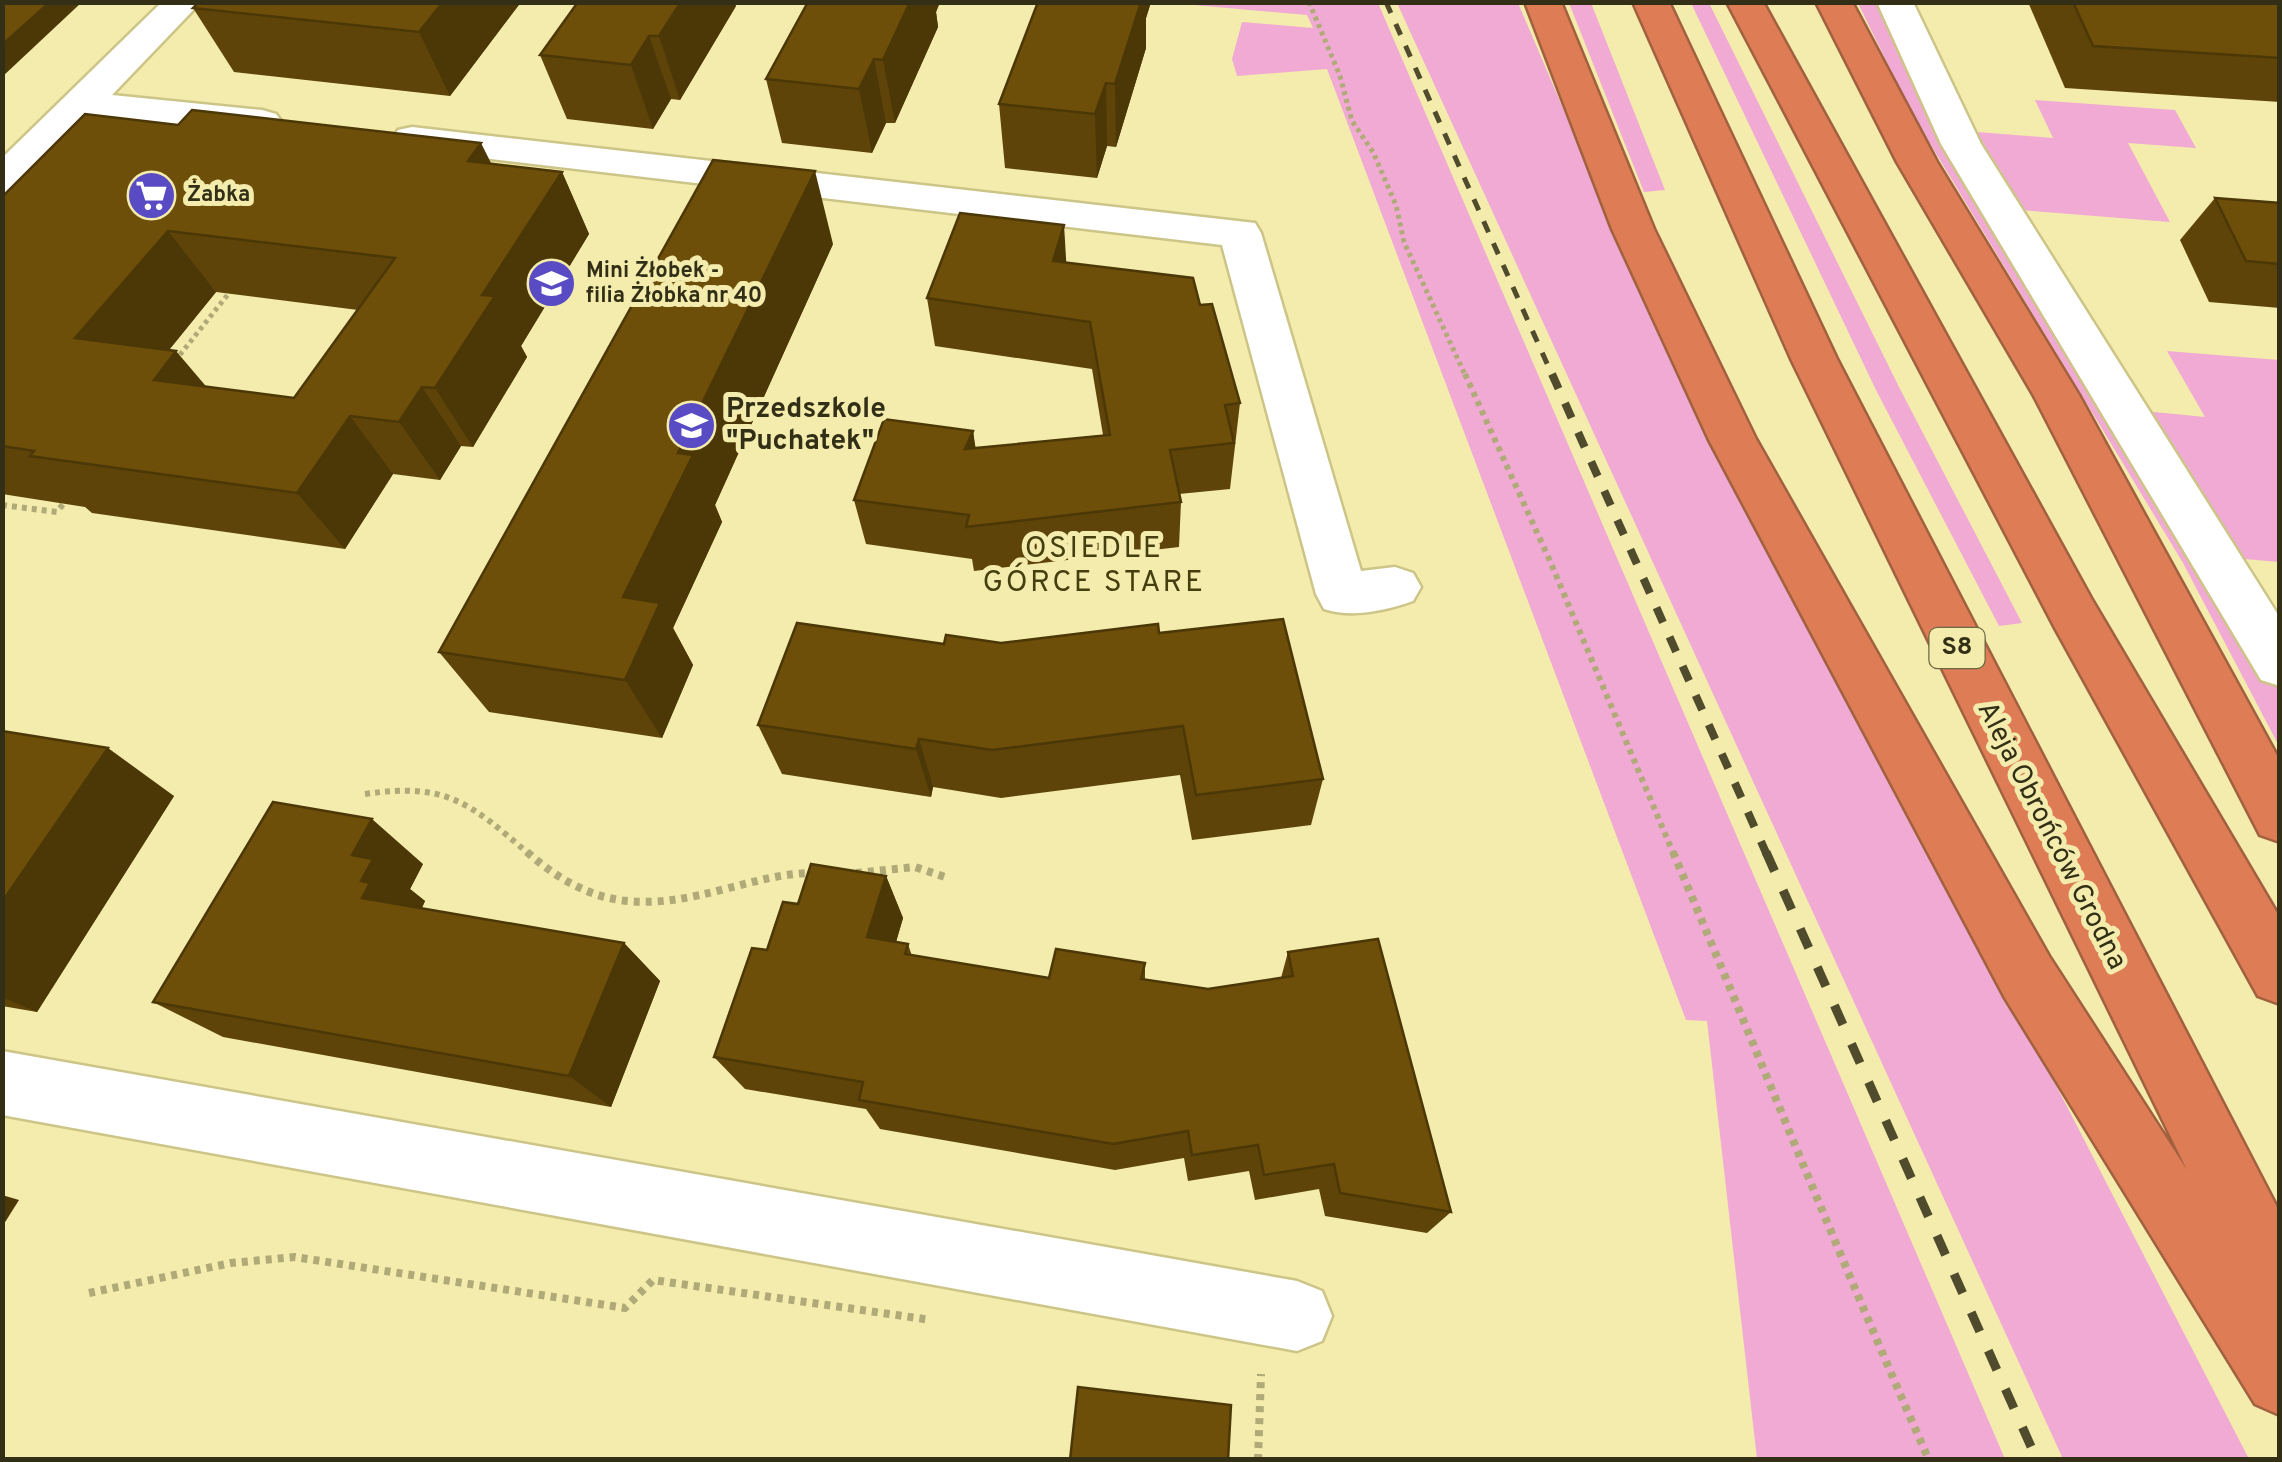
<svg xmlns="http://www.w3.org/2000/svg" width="2282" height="1462" font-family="Overpass,sans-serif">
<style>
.green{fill:#f0aad4}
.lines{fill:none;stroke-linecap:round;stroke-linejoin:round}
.minor-casing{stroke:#ccc587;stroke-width:5}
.highway-casing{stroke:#a1613f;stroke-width:5}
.path-far2{stroke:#b0aa78;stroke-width:5;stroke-dasharray:4 4;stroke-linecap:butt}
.path-far1{stroke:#b0aa78;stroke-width:6;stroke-dasharray:5 5;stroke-linecap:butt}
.path{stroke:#b0aa78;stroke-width:8;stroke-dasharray:6 6;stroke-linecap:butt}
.minor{fill:#fff;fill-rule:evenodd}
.highway{fill:#dd7c55;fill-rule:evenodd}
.rail-far2{stroke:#4f4b2c;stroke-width:5;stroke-dasharray:12 12;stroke-linecap:butt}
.rail-far1{stroke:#4f4b2c;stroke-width:8;stroke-dasharray:16 16;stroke-linecap:butt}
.rail{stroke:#4f4b2c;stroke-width:9;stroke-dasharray:21 21;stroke-linecap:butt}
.wall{fill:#5e4409;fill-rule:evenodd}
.shaded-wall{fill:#4c3707}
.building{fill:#6d4f0a;stroke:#4c3707;stroke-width:2.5;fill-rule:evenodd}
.labels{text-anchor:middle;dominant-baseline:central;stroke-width:10;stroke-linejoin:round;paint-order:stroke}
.far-poi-label{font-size:22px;font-weight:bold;fill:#322f16;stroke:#f3ecad;text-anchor:start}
.shield{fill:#f3ecad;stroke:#6c6843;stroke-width:2.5}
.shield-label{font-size:25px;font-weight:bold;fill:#322f16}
.poi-label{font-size:28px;font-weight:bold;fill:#322f16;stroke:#f3ecad;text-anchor:start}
.street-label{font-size:28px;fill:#322f16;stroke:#f3ecad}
.neighbourhood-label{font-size:30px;letter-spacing:2.5px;fill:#453f10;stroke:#f3ecad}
</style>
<rect width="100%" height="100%" fill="#f3ecad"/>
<!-- green -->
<g class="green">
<path d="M1172,3H1378L2005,1459H1757L1707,1021L1686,1020L1327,69L1237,76L1232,59L1242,22L1313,28L1307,15Z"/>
<path d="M1397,3H1518L1660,335L1742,504L1998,973L2249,1459H2063Z"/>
<path d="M1569,3H1591L1665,190L1644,192Z"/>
<path d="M1691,3H1709L1900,389L2022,623L1999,626L1876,390Z"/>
<path d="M1858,3H1883L2197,556L2279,690V746L2183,563L1911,112Z"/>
<path d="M2035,100L2175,110L2196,148L2128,143L2170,222L2021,210L1977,132L2053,138Z"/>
<path d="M2167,351L2279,360V562L2233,558L2144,411L2205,417Z"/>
</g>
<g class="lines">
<defs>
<g id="minor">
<path d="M162,2H201L112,95L262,110L276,114L282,122L276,130L262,134L91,116L16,191L2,195V158Z"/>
<path d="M1877,2H1913L1981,144L2280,618V686L2261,680L1941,144Z"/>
<path d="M412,127L1255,223L1261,233L1361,571L1395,567L1413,573L1421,587L1413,601C1385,611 1352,618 1324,609L1316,594L1222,245L398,148L392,139L398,130Z"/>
<path d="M2,1051L1297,1281L1322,1291L1332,1316L1322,1341L1297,1351L2,1115Z"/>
</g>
<g id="highway">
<path d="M1525,2H1561L1654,229L1756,439L2049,956L2187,1170L1792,361L1633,2H1669L1838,361L2280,1213V1415L2255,1404L2005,998L1709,440L1612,229Z"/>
<path d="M1727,2H1763L2091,598L2280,918V1004L2258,996L2055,628Z"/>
<path d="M1816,2H1852L1937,162L2079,395L2280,761V842L2260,835L2034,396L1897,162Z"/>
</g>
</defs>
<!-- minor casing -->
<use href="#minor" class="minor-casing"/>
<!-- highway casing -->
<use href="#highway" class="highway-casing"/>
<!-- path-far2 -->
<g class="path-far2">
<path d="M1309,2L1340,76L1352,121L1373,152L1396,205L1404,242L1466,377"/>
<path d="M175,361L233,288"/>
</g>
<!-- path-far1 -->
<g class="path-far1">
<path d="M1465,374L1550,561L1674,855"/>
<path d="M2,505L57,512L69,496"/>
<path d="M365,794C447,782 470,803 530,855"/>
</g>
<!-- path -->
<g class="path">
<path d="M527,852C594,911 646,910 729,888C757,881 784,873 813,873"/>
<path d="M1673,852C1759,1055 1840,1259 1929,1460"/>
<path d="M856,873L915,867L948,878"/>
<path d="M89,1293L231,1263L295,1257L625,1308L653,1280L931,1320"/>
<path d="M1258,1460L1261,1374"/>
</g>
<!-- minor -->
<use href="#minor" class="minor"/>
<!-- highway -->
<use href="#highway" class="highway"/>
<!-- rail-far2 -->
<path class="rail-far2" d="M1386,2L1553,377"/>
<!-- rail-far1 -->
<path class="rail-far1" d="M1552,374L1767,855"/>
<!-- rail -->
<path class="rail" d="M1766,852L2037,1460"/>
</g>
<!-- wall -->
<g class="wall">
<path d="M199,2H521L450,96L234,72L193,8Z"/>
<path d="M808,2H940L936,12L938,27L895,123H886L872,153L782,143L766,79Z"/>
<path d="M1038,2H1151L1146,18V48L1116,147L1107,146L1097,178L1005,168L999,104Z"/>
<path d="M2028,2L2280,3V102L2065,88Z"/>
<path d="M736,6L680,100L671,99L653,129L567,119L540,55Z"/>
<path d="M491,164L562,172L589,234L521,346L527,357L473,447L461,446L440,480L393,474L345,549L92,513L85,507L2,494V197ZM216,292L358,310L294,398L206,387L169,350Z"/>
<path d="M2215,198L2280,203V308L2209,302L2180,240Z"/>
<path d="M833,244L715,505L722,522L673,628L693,665L662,738L489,712L439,652Z"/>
<path d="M1066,263L1200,305L1240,403L1230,489L1179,494L1181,502L1179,547L974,571L972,559L866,544L854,500L973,431L975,448L1103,435L1092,369L935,346L927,298Z"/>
<path d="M1159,633L1323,779L1311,825L1192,840L1180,775L1001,798L933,787L931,797L782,774L758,725L944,644L1001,643Z"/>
<path d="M2,731L174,796L37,1012L2,1006Z"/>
<path d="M423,864L410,889L425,901L422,908L624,943L660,981L611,1107L223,1037L153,1002Z"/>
<path d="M886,876L903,918L896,942L908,944L912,956L1049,978L1145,963V980L1208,989L1281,978L1288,952L1451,1212L1427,1233L1325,1216L1319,1189L1255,1200L1249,1171L1188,1181L1184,1158L1115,1170L880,1129L866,1109L745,1089L714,1057L767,950L798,904Z"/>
</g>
<!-- shaded-wall -->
<g class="shaded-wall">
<path d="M50,2H82L2,77V45Z"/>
<path d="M443,2H521L450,96L419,32Z"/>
<path d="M681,2H735L736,6L680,100L659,36Z"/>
<path d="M910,2H940L936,12L938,27L895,123L883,60Z"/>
<path d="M1138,2H1151L1146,18V48L1116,147L1115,84Z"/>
<path d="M649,36L671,99L653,129L631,65Z"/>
<path d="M874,59L886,123L872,153L859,89Z"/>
<path d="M1106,83L1107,146L1097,178L1095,114Z"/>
<path d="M481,143L512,205L468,161Z"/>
<path d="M815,171L833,244L715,505L722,522L673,628L693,665L662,738L625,680L623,597L678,453Z"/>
<path d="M562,172L589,234L521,346L527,357L473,447L435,388L482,295Z"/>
<path d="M1064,225L1067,274L1053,261Z"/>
<path d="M168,231L216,292L130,398L75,338Z"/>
<path d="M176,351L227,411L154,380Z"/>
<path d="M422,387L461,446L440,480L399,422Z"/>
<path d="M350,416L393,474L345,549L297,493Z"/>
<path d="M973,431L980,477L965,449Z"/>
<path d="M919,739L933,787L931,797L916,749Z"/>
<path d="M108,748L174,796L37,1012L2,997V902Z"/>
<path d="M372,819L423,864L410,889L425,901L416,919L362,898L361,881L352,855Z"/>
<path d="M886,876L903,918L886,976L867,937Z"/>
<path d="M624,943L660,981L611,1107L569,1076Z"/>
<path d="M2,1195L19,1200L2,1227Z"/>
</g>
<!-- building -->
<g class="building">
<path d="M2,2H50L2,45Z"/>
<path d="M199,2H443L419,32L193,8Z"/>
<path d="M578,2H681L659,36H649L631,65L540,55Z"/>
<path d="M808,2H910L883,60L874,59L859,89L766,79Z"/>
<path d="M1038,2H1141L1115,84L1106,83L1095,114L999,104Z"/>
<path d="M2073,2L2280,3V58L2093,46Z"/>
<path d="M192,110L481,143L468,161L562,172L482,295L495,296L435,388L422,387L399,422L350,416L297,493L30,456L34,451L2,446V197L85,114L178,125ZM168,231L395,258L294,398L154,380L176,351L75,338Z"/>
<path d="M713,160L815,171L678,453L693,455L623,597L660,603L625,680L439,652Z"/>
<path d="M2215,198L2280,203V264L2246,261Z"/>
<path d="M960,213L1064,225L1053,261L1193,278L1200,305L1212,304L1240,403L1225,405L1234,443L1170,450L1181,502L966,527L969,515L854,500L884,419L973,431L965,449L1110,435L1090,322L927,298Z"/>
<path d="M1283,619L1323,779L1196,795L1183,726L992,750L919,739L916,749L758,725L797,623L944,644L946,635L1001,643L1158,624L1159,633Z"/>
<path d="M2,731L108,748L2,902Z"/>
<path d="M273,802L372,819L352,855L373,859L361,881L370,883L362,898L624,943L569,1076L153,1002Z"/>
<path d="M811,864L886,876L867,937L908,944L905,954L1049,978L1056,949L1145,963L1141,979L1208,989L1293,976L1288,952L1378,939L1451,1212L1340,1193L1334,1164L1264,1175L1258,1145L1192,1155L1188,1131L1113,1144L859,1100L863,1082L714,1057L752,948L767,950L783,902L798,904Z"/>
<path d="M1078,1387L1231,1405L1228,1460H1070Z"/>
</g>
<!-- icons -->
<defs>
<symbol id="supermarket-disc" viewBox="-11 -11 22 22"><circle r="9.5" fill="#584bc3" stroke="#f3ecad"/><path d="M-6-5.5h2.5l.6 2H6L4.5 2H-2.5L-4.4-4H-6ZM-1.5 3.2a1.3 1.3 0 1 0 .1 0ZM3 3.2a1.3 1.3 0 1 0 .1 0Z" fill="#fff"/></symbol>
<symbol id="school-disc" viewBox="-11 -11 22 22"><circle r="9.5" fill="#584bc3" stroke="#f3ecad"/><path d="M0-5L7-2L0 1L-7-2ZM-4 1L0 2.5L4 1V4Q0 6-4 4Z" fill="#fff"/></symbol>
</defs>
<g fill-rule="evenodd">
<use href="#supermarket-disc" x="124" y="168" width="55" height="55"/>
<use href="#school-disc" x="524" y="256" width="55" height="55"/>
<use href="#school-disc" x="664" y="398" width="55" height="55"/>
</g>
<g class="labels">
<!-- far-poi labels -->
<g class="far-poi-label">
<text x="187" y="195">Żabka</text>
<text x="586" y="271">Mini Żłobek -<tspan x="586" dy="25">filia Żłobka nr 40</tspan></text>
</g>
<!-- shield labels -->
<rect class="shield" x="1929.5" y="628" width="55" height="40" rx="8"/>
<g class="shield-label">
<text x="1957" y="648">S8</text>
</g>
<!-- poi labels -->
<g class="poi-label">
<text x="726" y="410">Przedszkole<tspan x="726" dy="32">"Puchatek"</tspan></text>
</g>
<!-- street labels -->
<g class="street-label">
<text transform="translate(2051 836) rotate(63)">Aleja Obrońców Grodna</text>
</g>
<!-- neighbourhood labels -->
<g class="neighbourhood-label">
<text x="1094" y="549">OSIEDLE<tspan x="1094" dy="34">GÓRCE STARE</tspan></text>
</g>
</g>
<!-- border -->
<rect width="2282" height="1462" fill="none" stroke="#322f16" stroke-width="10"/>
</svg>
